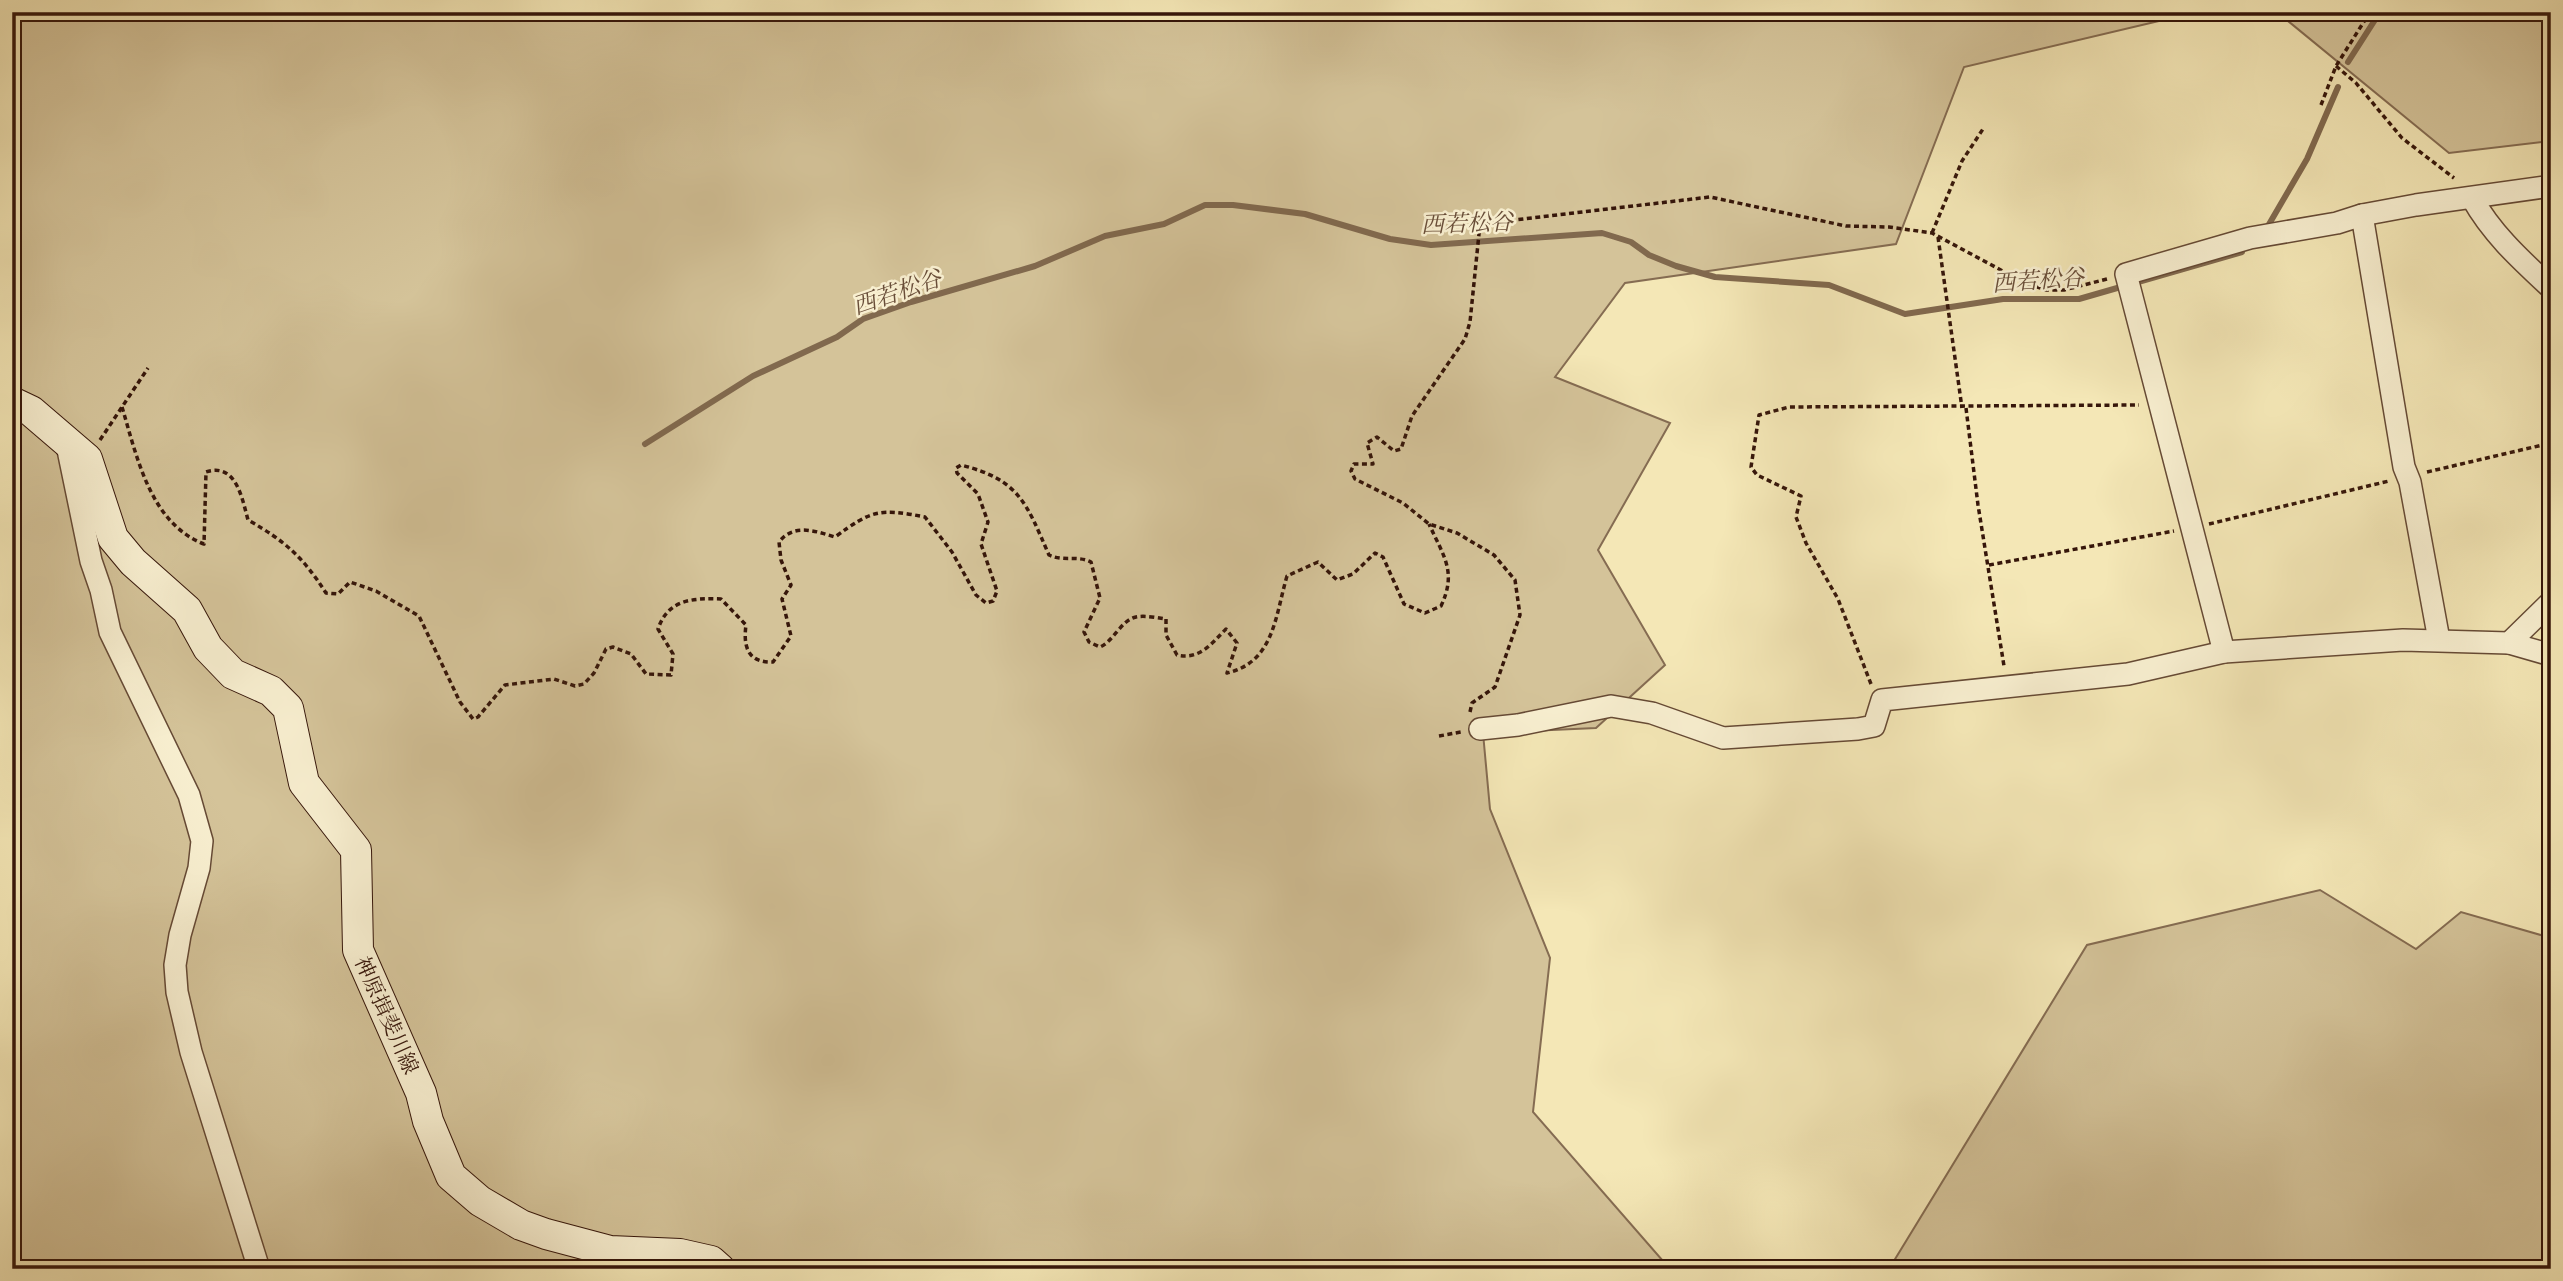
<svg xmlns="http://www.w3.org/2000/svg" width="2563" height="1281" font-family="'Libre Caslon Text','Noto Serif JP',serif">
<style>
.green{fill:#d4c399;stroke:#856c52;stroke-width:2}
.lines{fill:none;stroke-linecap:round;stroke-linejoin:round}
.stream{stroke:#81694e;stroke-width:6}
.minor-casing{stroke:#664a35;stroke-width:24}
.secondary-casing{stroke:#36160a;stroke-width:32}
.path{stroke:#36160a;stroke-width:3.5;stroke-dasharray:5 3.5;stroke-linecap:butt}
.minor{stroke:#f8efd0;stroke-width:21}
.secondary{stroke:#f8efd0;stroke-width:30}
.labels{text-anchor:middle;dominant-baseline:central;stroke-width:5;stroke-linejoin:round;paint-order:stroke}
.street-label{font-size:21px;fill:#36160a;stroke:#f8efd0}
.water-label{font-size:23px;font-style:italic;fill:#684d38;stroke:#f8efd0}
</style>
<rect width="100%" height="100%" fill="#f4e7b6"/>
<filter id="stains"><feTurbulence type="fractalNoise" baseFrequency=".00286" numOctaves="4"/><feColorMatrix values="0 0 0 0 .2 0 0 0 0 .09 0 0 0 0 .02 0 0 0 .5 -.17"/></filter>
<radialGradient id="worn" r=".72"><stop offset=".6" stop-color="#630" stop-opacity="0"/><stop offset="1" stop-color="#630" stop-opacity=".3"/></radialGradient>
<!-- green -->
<g class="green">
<path d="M12,12H2197L1964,67L1896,244L1625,283L1555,377L1670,423L1598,550L1665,665L1596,728L1483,733L1490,809L1550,958L1533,1112L1670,1269H12Z"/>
<path d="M2277,12H2547L2551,29V141L2449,153Z"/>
<path d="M2320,890L2416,949L2461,912L2551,938V1269H1889L2087,945Z"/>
</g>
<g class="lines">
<!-- stream -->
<g class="stream">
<path d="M2348,62L2380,12"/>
<path d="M2268,226L2307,159L2338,87"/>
<path d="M645,444L753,376L837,337L863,319L911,302L1035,266L1105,236L1164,224L1205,205H1233L1305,214L1390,239L1431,245L1602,233L1631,242L1649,255L1676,266L1715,277L1829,285L1905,314L2003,299H2079L2242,252"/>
</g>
<defs>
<g id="minor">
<path d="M2472,198C2492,234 2521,260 2551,288"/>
<path d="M2362,215L2404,467L2410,482L2439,640"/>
<path d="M67,445L91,561L101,590L110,632L189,795L202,841L199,868L180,935L175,965L177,992L191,1052L259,1269"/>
<path d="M2509,643L2551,655"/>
<path d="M2224,652L2126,274L2250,238L2337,223L2362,215L2416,205L2551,186"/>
<path d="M1480,729L1518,725L1611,706L1652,713L1723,738L1858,729L1874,726L1882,700L2128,674L2224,652L2403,640L2509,643L2551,602"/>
</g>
<path id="secondary" d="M12,402L31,411L87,459L113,538L133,562L187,610L208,648L233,674L271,691L288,708L304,783L356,850L358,950L421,1093L428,1121L451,1176L480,1201L521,1225L546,1234L610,1251L680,1254L711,1261L720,1269"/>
</defs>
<!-- minor casing -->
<use href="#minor" class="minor-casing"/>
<!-- secondary casing -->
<use href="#secondary" class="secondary-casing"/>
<!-- path -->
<g class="path">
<path d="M2336,66L2356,83L2402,138L2454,178"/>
<path d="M2321,105L2336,66L2370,12"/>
<path d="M1932,233L1962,161L1983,129"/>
<path d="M1938,237L1962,408"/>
<path d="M122,407C137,457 150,523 204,544L206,472C236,462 242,498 248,520C285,541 303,557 326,593L338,594L350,582L376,591L419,616L460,702L473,719L478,717L505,685L554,679L575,686L584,684L594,673L606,649L613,647L631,654L646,674L671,675L673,654L658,629C668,599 693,598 721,599L746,625C743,647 748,663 773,662L791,636L782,599L791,585L781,560L779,542C794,523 815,531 835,537C872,510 879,508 925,517L952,552L976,595L986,603L993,601L997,591L981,544L988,522L978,494L957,473L956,468L961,465C1020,480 1026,503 1049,555C1064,562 1077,555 1091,562L1100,598L1084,632L1089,642L1100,647C1114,641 1121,620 1136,617C1145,615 1157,618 1166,619V635L1177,655C1200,660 1211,644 1226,629L1237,643L1227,673C1274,662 1275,617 1287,576L1318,562L1337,580L1353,574L1375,553L1383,557L1404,604L1425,613L1441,606C1457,572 1444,557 1429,524"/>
<path d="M1966,408L1978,505L2004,666"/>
<path d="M100,440L148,368"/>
<path d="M2427,472L2551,443"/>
<path d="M2209,524L2389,481"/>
<path d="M1989,565L2174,531"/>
<path d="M1871,684L1838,599L1806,543L1796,517L1801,496L1757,475L1751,467L1759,415L1789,407L2139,405"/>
<path d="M1470,712L1472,703L1495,687L1520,615L1515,580L1494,555L1457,533L1429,524L1403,503L1355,479L1351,471L1354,464H1373L1367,443L1377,437L1394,451L1401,449L1412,416L1465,339L1470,322L1480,224L1710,197L1846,226L1889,227L1932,233L2025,283L2046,290H2064L2107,279"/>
<path d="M1439,736L1461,732"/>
</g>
<!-- minor -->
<use href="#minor" class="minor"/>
<!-- secondary -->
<use href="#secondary" class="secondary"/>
</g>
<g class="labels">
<!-- street labels -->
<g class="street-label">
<text transform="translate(387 1015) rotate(66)">神原揖斐川線</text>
</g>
<!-- water labels -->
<g class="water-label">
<text transform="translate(1467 223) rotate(-2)">西若松谷</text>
<text transform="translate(2038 280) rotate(-4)">西若松谷</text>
<text transform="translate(897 292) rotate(-19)">西若松谷</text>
</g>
</g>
<!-- margin -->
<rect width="2563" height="1281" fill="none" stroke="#f4e7b6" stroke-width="42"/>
<rect x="14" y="14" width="2535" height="1253" fill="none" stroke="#36160a" stroke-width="3.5"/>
<rect x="21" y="21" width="2521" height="1239" fill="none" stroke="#36160a" stroke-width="2"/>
<rect width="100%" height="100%" filter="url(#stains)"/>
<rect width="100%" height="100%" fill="url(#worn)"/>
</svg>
